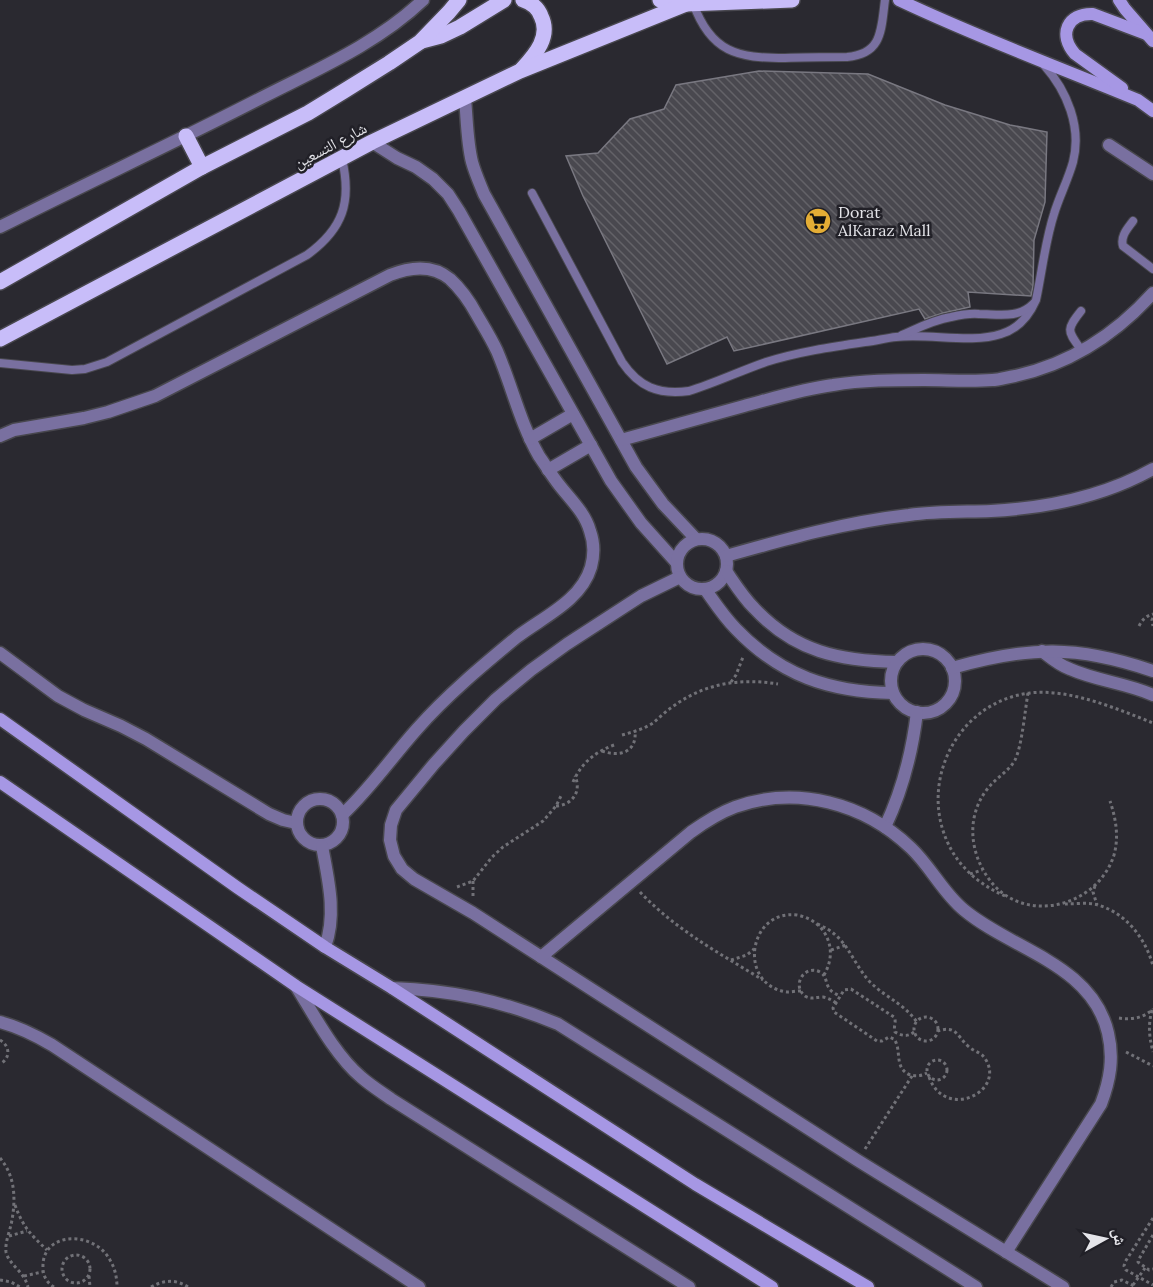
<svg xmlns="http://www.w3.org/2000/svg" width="1153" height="1287" font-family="Lora,'Noto Naskh Arabic',serif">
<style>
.building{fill:url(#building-back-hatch);stroke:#797881;stroke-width:1.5}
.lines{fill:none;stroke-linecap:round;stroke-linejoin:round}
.service-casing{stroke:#48474e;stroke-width:10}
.minor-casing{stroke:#48474e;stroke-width:15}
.tertiary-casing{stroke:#48474e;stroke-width:15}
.secondary-casing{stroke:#48474e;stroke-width:15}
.primary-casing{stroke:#48474e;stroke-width:18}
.path{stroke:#717177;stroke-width:3;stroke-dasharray:3 3;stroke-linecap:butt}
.service{stroke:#7970a0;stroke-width:8}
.minor{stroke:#7970a0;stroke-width:12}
.tertiary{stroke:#7970a0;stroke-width:12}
.secondary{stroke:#a697e4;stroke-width:12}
.primary{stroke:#c8bdf9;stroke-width:15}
.labels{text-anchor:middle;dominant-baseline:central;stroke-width:5;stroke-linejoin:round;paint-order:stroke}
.street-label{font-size:16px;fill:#e4e4e9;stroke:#212027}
.poi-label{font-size:16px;fill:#e4e4e9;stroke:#212027;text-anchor:start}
</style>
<defs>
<pattern id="building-back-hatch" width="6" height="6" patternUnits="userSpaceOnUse" patternTransform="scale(1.5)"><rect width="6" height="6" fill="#49484f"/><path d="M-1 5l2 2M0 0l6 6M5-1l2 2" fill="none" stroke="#636268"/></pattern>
</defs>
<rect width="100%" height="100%" fill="#2a2930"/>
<!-- building -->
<path class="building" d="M759,71L868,74L945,105L1010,125L1047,132L1045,202L1034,240L1033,286L1031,296L968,292L970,307L943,313L925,319L919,309L734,351L727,337L667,364L583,196L566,156L598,153L630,119L664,109L676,85Z"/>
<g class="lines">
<defs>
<g id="service">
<path d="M693,3C711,53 738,58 785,58C806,57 826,57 847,57C883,54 881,29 885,0"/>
<path d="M532,193L622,362C639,387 658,395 689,391C715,383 740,371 766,362C798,352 831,347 865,342C875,341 886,338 896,337C929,333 971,344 1001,334C1018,329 1029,316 1036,300C1042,272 1045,242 1054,214C1059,197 1068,180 1073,162C1082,127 1067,91 1044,65"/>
<path d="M1133,221C1128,228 1120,236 1123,246L1153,269"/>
<path d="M1081,311C1065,331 1068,331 1082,351"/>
<path d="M902,335C918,328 933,320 951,317C960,315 970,313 979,314C998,314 1018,319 1033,304"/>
<path d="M0,363L72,370L85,369L107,362L307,255C343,229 352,202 342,159"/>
</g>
<g id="minor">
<path d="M465,99C467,119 467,142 472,162C475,173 480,184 484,194L636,467L663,504L696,539"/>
<path d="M372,142L397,158L416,167L433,179L448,194L459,211L611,481L641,523L676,562"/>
<path d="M1109,145L1153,174"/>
<path d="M0,436L14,430L84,418L108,412L155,396L390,275C410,267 432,264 450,279C461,289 470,302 477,315C484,327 491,338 497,351C512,386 520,423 539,456C546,466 552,476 560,486C571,500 585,513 590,531C594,542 594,556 591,567C581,601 543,617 517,637C482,666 447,695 417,729C392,757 370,789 342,815"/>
<path d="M530,439L573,414"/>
<path d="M621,440C662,429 703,417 744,406C774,398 803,389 833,385C863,380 894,380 924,380C947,380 970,382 992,380C1000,380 1007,377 1015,376C1070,364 1116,334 1153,293"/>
<path d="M548,470L591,445"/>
<circle cx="702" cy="564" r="25"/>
<path d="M726,556C786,539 846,522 909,515C936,511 963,512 991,511C1047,508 1103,497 1153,469"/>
<path d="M726,571C735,584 743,597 754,608C795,652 840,661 897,662"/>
<path d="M680,577L641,596L567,644L531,670L496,699L464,731L434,764L396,810L391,825L390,840L394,856L402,869L414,879L473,913L857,1160L1063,1287"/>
<path d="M705,589C715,603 724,617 736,629C781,676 830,692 893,693"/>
<circle cx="923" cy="681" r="32"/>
<path d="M1042,651C1051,658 1059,665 1070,669C1097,681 1126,683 1153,695"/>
<path d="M0,653L58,696L84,710L121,726L146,739L269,814L283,820L296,823"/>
<path d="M952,668C1029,646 1077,645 1153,671"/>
<circle cx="320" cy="822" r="23"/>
<path d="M885,827C903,789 912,754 917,712"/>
<path d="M322,846C328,879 337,914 325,947"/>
<path d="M541,957L691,832C705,822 719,813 735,807C797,785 864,803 911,848C931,867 943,893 964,910C1012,950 1092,964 1108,1033C1114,1058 1110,1080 1101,1104L1006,1252"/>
<path d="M0,1022C19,1027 35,1035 52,1045L419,1287"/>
</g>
<g id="tertiary">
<path d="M0,227C87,183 176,142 263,97C318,69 378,43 423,0"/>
<path d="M296,986C314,1015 335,1055 361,1077C370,1085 381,1092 391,1099L689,1287"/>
<path d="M392,988C452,990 503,1001 558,1024L976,1287"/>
</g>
<g id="secondary">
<path d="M899,0C977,37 1058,67 1138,100L1153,111"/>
<path d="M1119,0L1125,9L1153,41"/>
<path d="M1122,88L1075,54C1058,35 1067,13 1093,14L1146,34"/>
<path d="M0,719L238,888L325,947L392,988L695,1184L868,1287"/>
<path d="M0,782L296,986L772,1287"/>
</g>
<g id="primary">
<path d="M660,0L686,4L792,0"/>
<path d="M422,41L441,36L460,27L504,0"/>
<path d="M522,69C536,54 551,36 541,16C538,8 532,3 523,0"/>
<path d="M186,136L202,167"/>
<path d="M0,282L202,167L308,113L344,91L389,63L420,42L449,12L459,0"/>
<path d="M0,339L372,142L520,71L686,4"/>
</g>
</defs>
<!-- service casing -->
<use href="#service" class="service-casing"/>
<!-- minor casing -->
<use href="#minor" class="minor-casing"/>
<!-- tertiary casing -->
<use href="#tertiary" class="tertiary-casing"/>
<!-- secondary casing -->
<use href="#secondary" class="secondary-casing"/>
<!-- primary casing -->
<use href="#primary" class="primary-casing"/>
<!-- path -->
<g class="path">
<path d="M1153,618L1152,620L1153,626"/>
<path d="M1139,626C1142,620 1146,616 1153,614"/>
<path d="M731,682L736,675L743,657"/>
<path d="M1028,693C1025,710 1022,746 1015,760C1009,771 997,777 989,787C965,815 969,855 992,883C1027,925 1098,906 1114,855C1119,837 1116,819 1110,801"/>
<path d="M622,735C633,732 644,729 653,723C660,717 667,710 675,705C706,683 741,678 778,684"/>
<path d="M602,751C619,757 637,753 635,731"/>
<path d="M573,782C582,762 596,751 617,744"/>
<path d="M556,806C572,805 582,792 575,776"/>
<path d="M970,874L982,870"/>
<path d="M473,881V898"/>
<path d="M1095,886L1093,892L1097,905"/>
<path d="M457,887L473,881L492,857L503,847L543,821L556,806L561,796"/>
<path d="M640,892C676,930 719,953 763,980"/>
<path d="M1005,896C980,885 958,867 947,841C919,778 960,701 1030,693C1068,688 1118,709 1153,723"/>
<path d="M1065,904C1075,904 1088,902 1098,905C1126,913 1146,939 1153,966"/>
<path d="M817,924C848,936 850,960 870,982C886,998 902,1002 917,1022"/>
<path d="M831,950L846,945"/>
<path d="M731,960L747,955L754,949"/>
<path d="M801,991C796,991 791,992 787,992C737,985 748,909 797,915C808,917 818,923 824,932C833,946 832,961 824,975"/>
<path d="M836,1003C832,1000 828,998 823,997C816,997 811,1000 805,996C791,985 805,964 820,972C827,976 825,982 829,988C831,992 836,994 840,996"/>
<path d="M1152,1010C1148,1025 1149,1036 1153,1052"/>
<circle cx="926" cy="1029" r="12"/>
<path d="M1119,1018C1131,1020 1144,1018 1153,1009"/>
<path d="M914,1032C908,1037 902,1036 895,1032C893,1026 897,1022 894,1017L851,989L844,990L833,1008L834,1012L877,1041H882L889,1037L894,1039C902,1050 894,1066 908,1074C915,1077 921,1076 927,1073"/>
<path d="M0,1040C10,1046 11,1058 0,1064"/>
<path d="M1126,1052L1153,1066"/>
<circle cx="937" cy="1070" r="10"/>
<path d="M929,1077C945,1121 1005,1092 986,1060C982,1052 974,1052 968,1046C957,1036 956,1025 938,1031"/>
<path d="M865,1149L912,1076"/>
<path d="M0,1158C16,1177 16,1201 11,1225C9,1233 5,1243 6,1252C9,1265 24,1271 28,1287"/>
<path d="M15,1205C23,1227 30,1234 47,1250"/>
<path d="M1153,1218L1125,1262L1124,1266L1126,1270L1153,1285"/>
<path d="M1153,1235L1139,1259L1138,1262L1149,1270L1153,1269"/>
<path d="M9,1236L27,1231"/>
<circle cx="76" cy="1269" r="14"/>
<path d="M24,1276L42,1272"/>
<path d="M89,1276L90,1287"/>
<path d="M0,1280L11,1282L20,1287"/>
<path d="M1133,1285L1145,1268"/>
<path d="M54,1287C47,1283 43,1276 43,1268C41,1231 94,1230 110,1260C115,1268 117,1278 117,1287"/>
<path d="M151,1287C163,1280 176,1279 188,1287"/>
<path d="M1111,1287L1114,1282L1122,1280L1136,1287"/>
</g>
<!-- service -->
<use href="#service" class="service"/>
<!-- minor -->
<use href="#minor" class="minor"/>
<!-- tertiary -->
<use href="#tertiary" class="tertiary"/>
<!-- secondary -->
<use href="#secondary" class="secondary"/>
<!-- primary -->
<use href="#primary" class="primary"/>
</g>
<!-- icons -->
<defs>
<symbol id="supermarket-disc" viewBox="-11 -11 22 22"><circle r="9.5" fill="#e4ad35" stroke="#212027"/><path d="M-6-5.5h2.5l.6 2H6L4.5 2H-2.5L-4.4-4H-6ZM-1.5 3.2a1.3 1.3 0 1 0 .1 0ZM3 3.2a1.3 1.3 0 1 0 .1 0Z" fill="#111"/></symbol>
</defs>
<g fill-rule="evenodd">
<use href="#supermarket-disc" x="803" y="206" width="30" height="30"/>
</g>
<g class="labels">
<!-- street labels -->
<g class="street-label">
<text transform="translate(330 145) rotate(-28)">شارع التسعين</text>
</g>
<!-- poi labels -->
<g class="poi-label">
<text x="838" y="212">Dorat<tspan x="838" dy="18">AlKaraz Mall</tspan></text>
</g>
</g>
<!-- north arrow -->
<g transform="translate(1105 1239) rotate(82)" stroke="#212027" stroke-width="4.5" paint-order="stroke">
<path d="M0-4.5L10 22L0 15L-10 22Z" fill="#e4e4e9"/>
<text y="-9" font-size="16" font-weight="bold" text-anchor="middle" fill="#e4e4e9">ش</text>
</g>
</svg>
